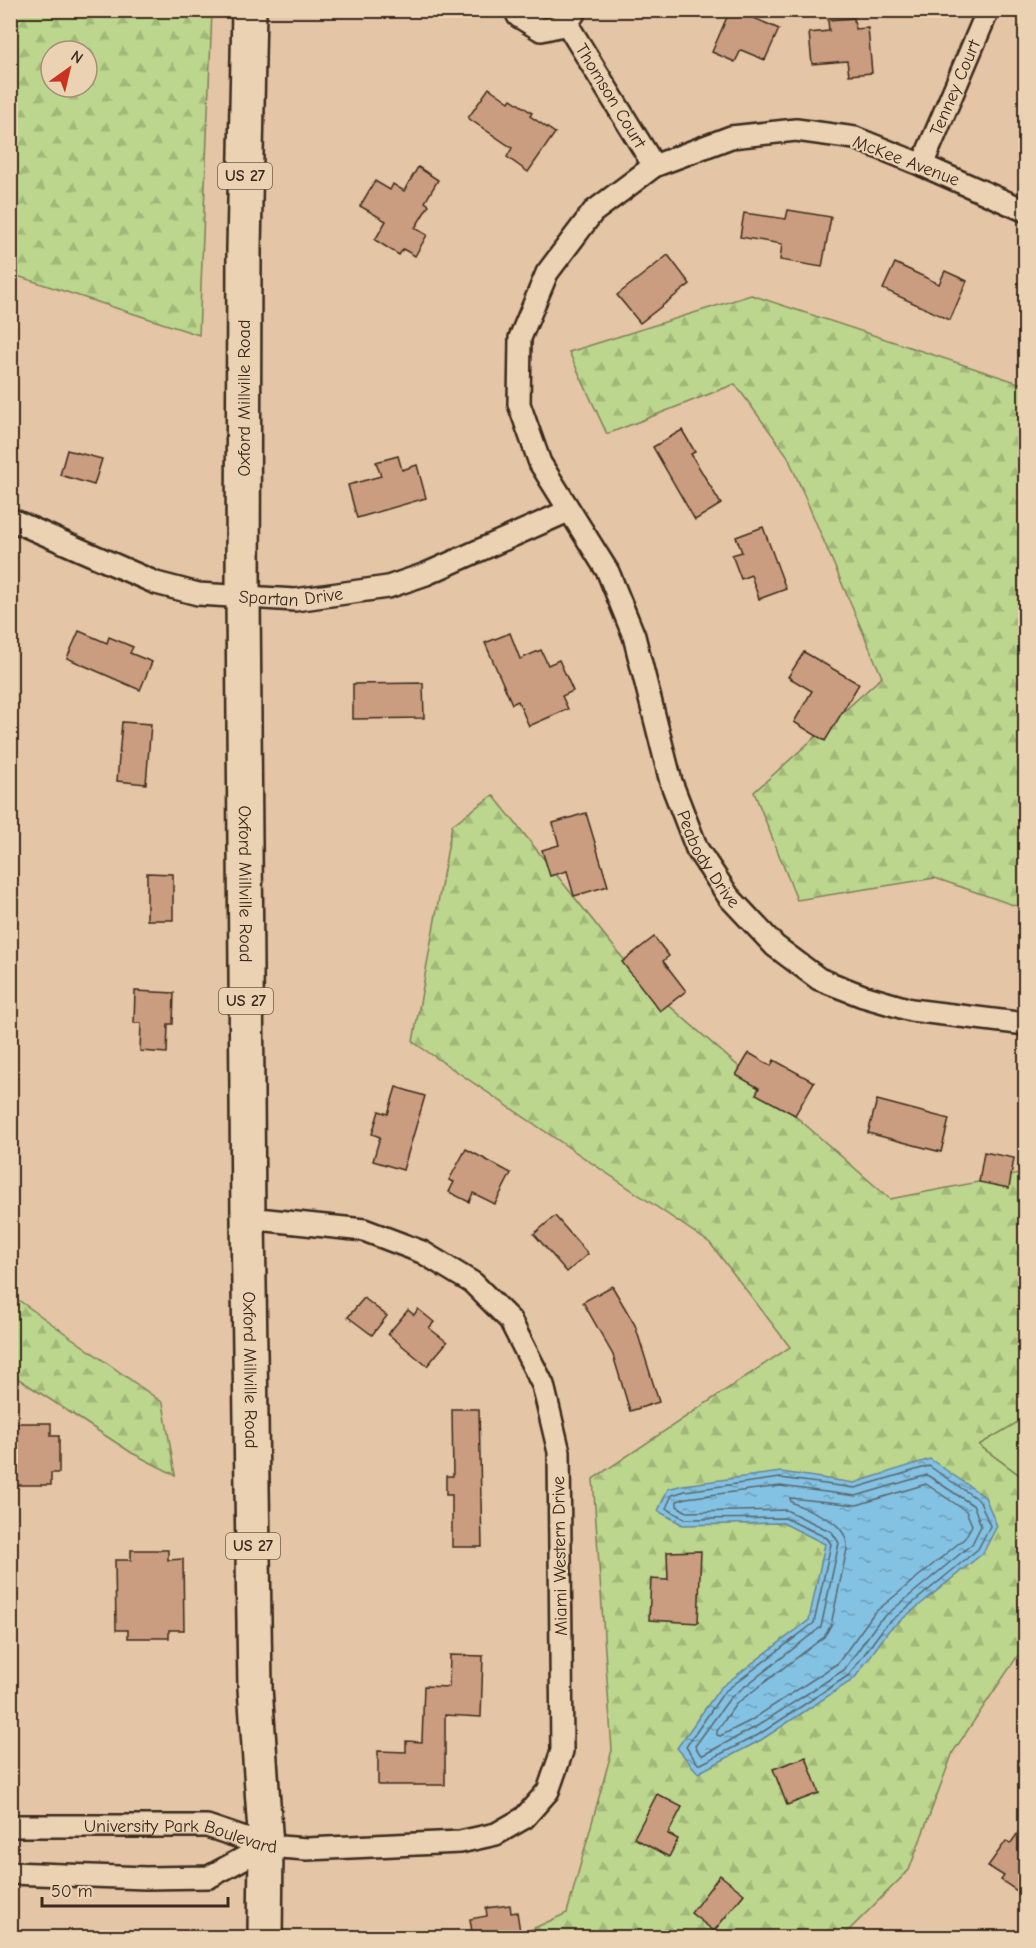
<svg xmlns="http://www.w3.org/2000/svg" width="1036" height="1948" font-family="'Comic Neue',sans-serif">
<style>
.forest{fill:url(#forest-firs);stroke:#7c8056;stroke-width:1.5;fill-rule:evenodd}
.green{fill:#bcd68d;stroke:#7c8056;stroke-width:1.5}
.water{fill:url(#water-ripples);stroke:#678595;stroke-width:1.5}
.lines{fill:none;stroke-linecap:round;stroke-linejoin:round}
.shore{stroke:#58676d;stroke-width:1.5}
.building{fill:#ca9d80;stroke:#3b2a1e;stroke-width:1.5}
.street-casing{stroke:#3b2a1e;stroke-width:26}
.highway-casing{stroke:#3b2a1e;stroke-width:38}
.street{stroke:#ead2b2;stroke-width:21}
.highway{stroke:#ead2b2;stroke-width:33}
.labels{text-anchor:middle;dominant-baseline:central;stroke-width:4.5;stroke-linejoin:round;paint-order:stroke}
.shield{fill:#ead2b2;stroke:#705c4a;stroke-width:1.5}
.shield-label{font-size:16px;font-weight:bold;fill:#3b2a1e}
.street-label{font-size:18px;fill:#3b2a1e;stroke:#ead2b2}
</style>
<defs>
<pattern id="forest-firs" width="22" height="20" patternUnits="userSpaceOnUse" patternTransform="scale(1.5)"><rect width="22" height="20" fill="#bcd68d"/><path d="M5 1l3.5 6h-7zM16 11l3.5 6h-7z" fill="#a2b879"/></pattern>
<pattern id="water-ripples" width="26" height="14" patternUnits="userSpaceOnUse" patternTransform="scale(1.5)"><rect width="26" height="14" fill="#84c2e4"/><path d="M2 4q2-2 4 0t4 0M15 11q2-2 4 0t4 0" fill="none" stroke="#6d9eb8"/></pattern>
</defs>
<rect width="100%" height="100%" fill="#e4c5a5"/>
<filter id="ink" filterUnits="userSpaceOnUse"><feTurbulence type="fractalNoise" baseFrequency=".0167" numOctaves="2"/><feDisplacementMap in="SourceGraphic" scale="12" xChannelSelector="R" yChannelSelector="G"/><feConvolveMatrix kernelMatrix="1 2 1 2 8 2 1 2 1" color-interpolation-filters="sRGB"/></filter>
<g filter="url(#ink)">
<!-- forest -->
<g class="forest">
<path d="M11,10L212,11L199,335L11,274ZM51,51H87V87H51Z"/>
<path d="M751,295L1025,385V909L935,878L797,900L754,792L882,677L787,455L735,384L607,434L569,352Z"/>
<path d="M493,795L641,981L890,1199L1025,1173V1418L979,1445L1025,1479V1645L953,1752L909,1870L842,1937H515L567,1913L612,1750L593,1479L790,1347L710,1243L413,1042L452,825Z"/>
<path d="M10,1294L163,1403L175,1475L132,1453L11,1374Z"/>
</g>
<!-- green -->
<path class="green" d="M1025,1418V1479L979,1445Z"/>
<!-- water -->
<path class="water" d="M930,1459L985,1497L997,1526L983,1553L889,1630L854,1679L761,1740L698,1773L677,1748L720,1688L809,1620L825,1544L783,1523L683,1525L658,1511L668,1489L683,1485L781,1472L854,1483Z"/>
<g class="lines">
<!-- shore -->
<g class="shore">
<path d="M929,1466L980,1501L990,1526L978,1549L885,1626L849,1675L758,1735L701,1764H698L686,1747L724,1692L814,1623L831,1544L827,1538L785,1518L685,1519L666,1508L672,1495L685,1491L780,1478L855,1488Z"/>
<path d="M927,1475L974,1506L981,1526L972,1544L879,1621L844,1670L754,1728L703,1755L700,1754L695,1746L730,1698L821,1627L839,1543L832,1532L786,1510L687,1512L677,1506V1501L686,1498L780,1486L856,1496Z"/>
<path d="M926,1484L966,1511L972,1525L965,1538L874,1613L838,1663L750,1721L720,1736L717,1735V1731L736,1704L824,1637L831,1625L847,1549C849,1521 812,1512 791,1502L790,1498L857,1505Z"/>
</g>
</g>
<!-- building -->
<g class="building">
<path d="M730,10H736L779,29L765,60L741,50L735,62L712,52Z"/>
<path d="M854,18L855,29L868,28L872,73L849,75L847,61L812,64L809,33L829,31L828,20Z"/>
<path d="M489,88L509,102L511,99L532,113L530,116L555,133L528,172L507,157L512,148L468,118Z"/>
<path d="M418,167L438,180L425,202L429,205L415,228L427,235L415,256L403,249L399,255L375,240L386,221L360,206L375,181L390,190L393,184L404,191Z"/>
<path d="M788,210L831,217L822,267L780,260L782,244L740,237L744,213L786,219Z"/>
<path d="M668,255L690,284L640,323L617,295Z"/>
<path d="M895,263L939,284L945,271L967,281L950,320L883,289Z"/>
<path d="M682,430L695,452L691,454L721,504L695,520L653,447Z"/>
<path d="M67,450L102,459L94,485L60,475Z"/>
<path d="M398,456L402,470L417,465L426,498L357,518L348,485L381,476L376,462Z"/>
<path d="M763,527L786,589L759,599L751,575L741,579L732,555L742,552L736,537Z"/>
<path d="M79,631L107,643L109,637L133,647L130,653L152,662L140,690L67,658Z"/>
<path d="M510,633L520,659L541,650L548,665L559,660L573,691L562,696L568,709L529,726L518,701L512,704L485,643Z"/>
<path d="M804,652L859,684L825,741L794,722L812,691L788,677Z"/>
<path d="M423,683L424,718L353,719V684Z"/>
<path d="M122,722L151,724L146,784L117,781Z"/>
<path d="M586,813L608,886L574,896L567,871L550,876L542,850L559,845L553,823Z"/>
<path d="M147,873L173,874V920H147Z"/>
<path d="M654,937L669,956L663,961L686,991L660,1011L622,962Z"/>
<path d="M135,991L174,993L173,1024H168L167,1053L140,1051L141,1023H134Z"/>
<path d="M749,1053L771,1066L774,1060L814,1082L795,1115L756,1094L759,1088L736,1075Z"/>
<path d="M396,1087L425,1096L403,1170L373,1161L380,1137L372,1134L379,1111L388,1114Z"/>
<path d="M877,1100L949,1119L941,1152L868,1133Z"/>
<path d="M466,1149L511,1173L495,1204L473,1193L469,1202L449,1192L454,1182L449,1180Z"/>
<path d="M984,1152L1014,1158L1009,1188L979,1182Z"/>
<path d="M555,1216L588,1254L567,1272L534,1234Z"/>
<path d="M612,1286L635,1325L659,1402L630,1411L613,1355L583,1302Z"/>
<path d="M364,1298L387,1316L372,1335L348,1317Z"/>
<path d="M418,1309L434,1322L429,1328L447,1342L427,1366L388,1334L408,1310L414,1315Z"/>
<path d="M452,1409H479L482,1547H452V1495H446V1476H453Z"/>
<path d="M10,1423H51V1436H59V1473H51V1485H10Z"/>
<path d="M131,1550H168V1560L183,1559L184,1630H169V1638H128V1630H116L115,1560H131Z"/>
<path d="M701,1551L698,1623L649,1620L651,1579L668,1580L667,1552Z"/>
<path d="M450,1655L483,1656L481,1717L445,1715V1785H378V1751L406,1752V1741L422,1742L424,1686L449,1687Z"/>
<path d="M806,1757L819,1793L787,1805L773,1769Z"/>
<path d="M657,1794L682,1807L668,1834L678,1839L669,1857L634,1838Z"/>
<path d="M1026,1822V1897L1001,1880L1004,1876L988,1866L1006,1841L1010,1844Z"/>
<path d="M720,1875L744,1894L714,1931L691,1913Z"/>
<path d="M510,1905L511,1913L517,1912L521,1938H473L470,1919L487,1916L486,1908Z"/>
</g>
<g class="lines">
<defs>
<g id="street">
<path d="M516,10L518,16L541,30L567,24L576,10"/>
<path id="s1" d="M567,24L654,166"/>
<path id="s2" d="M922,165L988,10"/>
<path id="s3" d="M1026,211L922,165L855,138L796,130L731,137L654,166L593,212L547,273L520,338L519,404L540,463L608,572L634,636L671,782L697,849L729,897L775,946L819,979L863,996L911,1010L1026,1024"/>
<path id="s4" d="M10,519L156,583L198,594L295,600L388,587L426,574L568,511"/>
<path id="s5" d="M10,1826H207L266,1846L307,1849L460,1842L496,1834L524,1818L548,1791L562,1751L559,1452L543,1385L510,1320L473,1283L422,1252L364,1230L248,1218"/>
<path d="M10,1873L146,1878L209,1877L266,1846"/>
</g>
<g id="highway">
<path id="s6" d="M249,10L244,248L243,597L248,1218L255,1688L266,1846L265,1938"/>
</g>
</defs>
<!-- street casing -->
<use href="#street" class="street-casing"/>
<!-- highway casing -->
<use href="#highway" class="highway-casing"/>
<!-- street -->
<use href="#street" class="street"/>
<!-- highway -->
<use href="#highway" class="highway"/>
</g>
</g>
<g class="labels">
<!-- shield labels -->
<g class="shield">
<rect x="218" y="163" width="54" height="26" rx="4.5"/>
<rect x="219" y="988" width="54" height="26" rx="4.5"/>
<rect x="226" y="1533" width="54" height="26" rx="4.5"/>
</g>
<g class="shield-label">
<text x="245" y="176">US 27</text>
<text x="246" y="1001">US 27</text>
<text x="253" y="1546">US 27</text>
</g>
<!-- street labels -->
<g class="street-label">
<text stroke="none"><textPath href="#s2" startOffset="84">Tenney Court</textPath></text>
<text stroke="none"><textPath href="#s1" startOffset="84">Thomson Court</textPath></text>
<text transform="translate(906 161) rotate(21)">McKee Avenue</text>
<text transform="translate(244 398) rotate(-90)">Oxford Millville Road</text>
<text stroke="none"><textPath href="#s4" startOffset="296">Spartan Drive</textPath></text>
<text stroke="none"><textPath href="#s3" startOffset="1179">Peabody Drive</textPath></text>
<text stroke="none"><textPath href="#s6" startOffset="874">Oxford Millville Road</textPath></text>
<text stroke="none"><textPath href="#s6" startOffset="1360">Oxford Millville Road</textPath></text>
<text transform="translate(560 1556) rotate(-91)">Miami Western Drive</text>
<text stroke="none"><textPath href="#s5" startOffset="172">University Park Boulevard</textPath></text>
</g>
</g>
<!-- margin -->
<rect width="1036" height="1948" fill="none" stroke="#ead2b2" stroke-width="36"/>
<rect x="18" y="18" width="1000" height="1912" fill="none" stroke="#3b2a1e" stroke-width="2" filter="url(#ink)"/>
<!-- north arrow -->
<g transform="translate(69 69) rotate(34)"><circle r="28" fill="#ead2b2" stroke="#a48f77" stroke-width="1.5"/>
<path d="M0-4.5L10 22L0 15L-10 22Z" fill="#c8321e"/>
<text y="-9" font-size="16" font-weight="bold" text-anchor="middle" fill="#3b2a1e">N</text>
</g>
<!-- scale -->
<path d="M42 1897v9h186v-9" fill="none" stroke="#3b2a1e" stroke-width="3"/>
<text x="51" y="1897" font-size="18" fill="#3b2a1e" stroke="#ead2b2" stroke-width="4.5" paint-order="stroke">50 m</text>
</svg>
